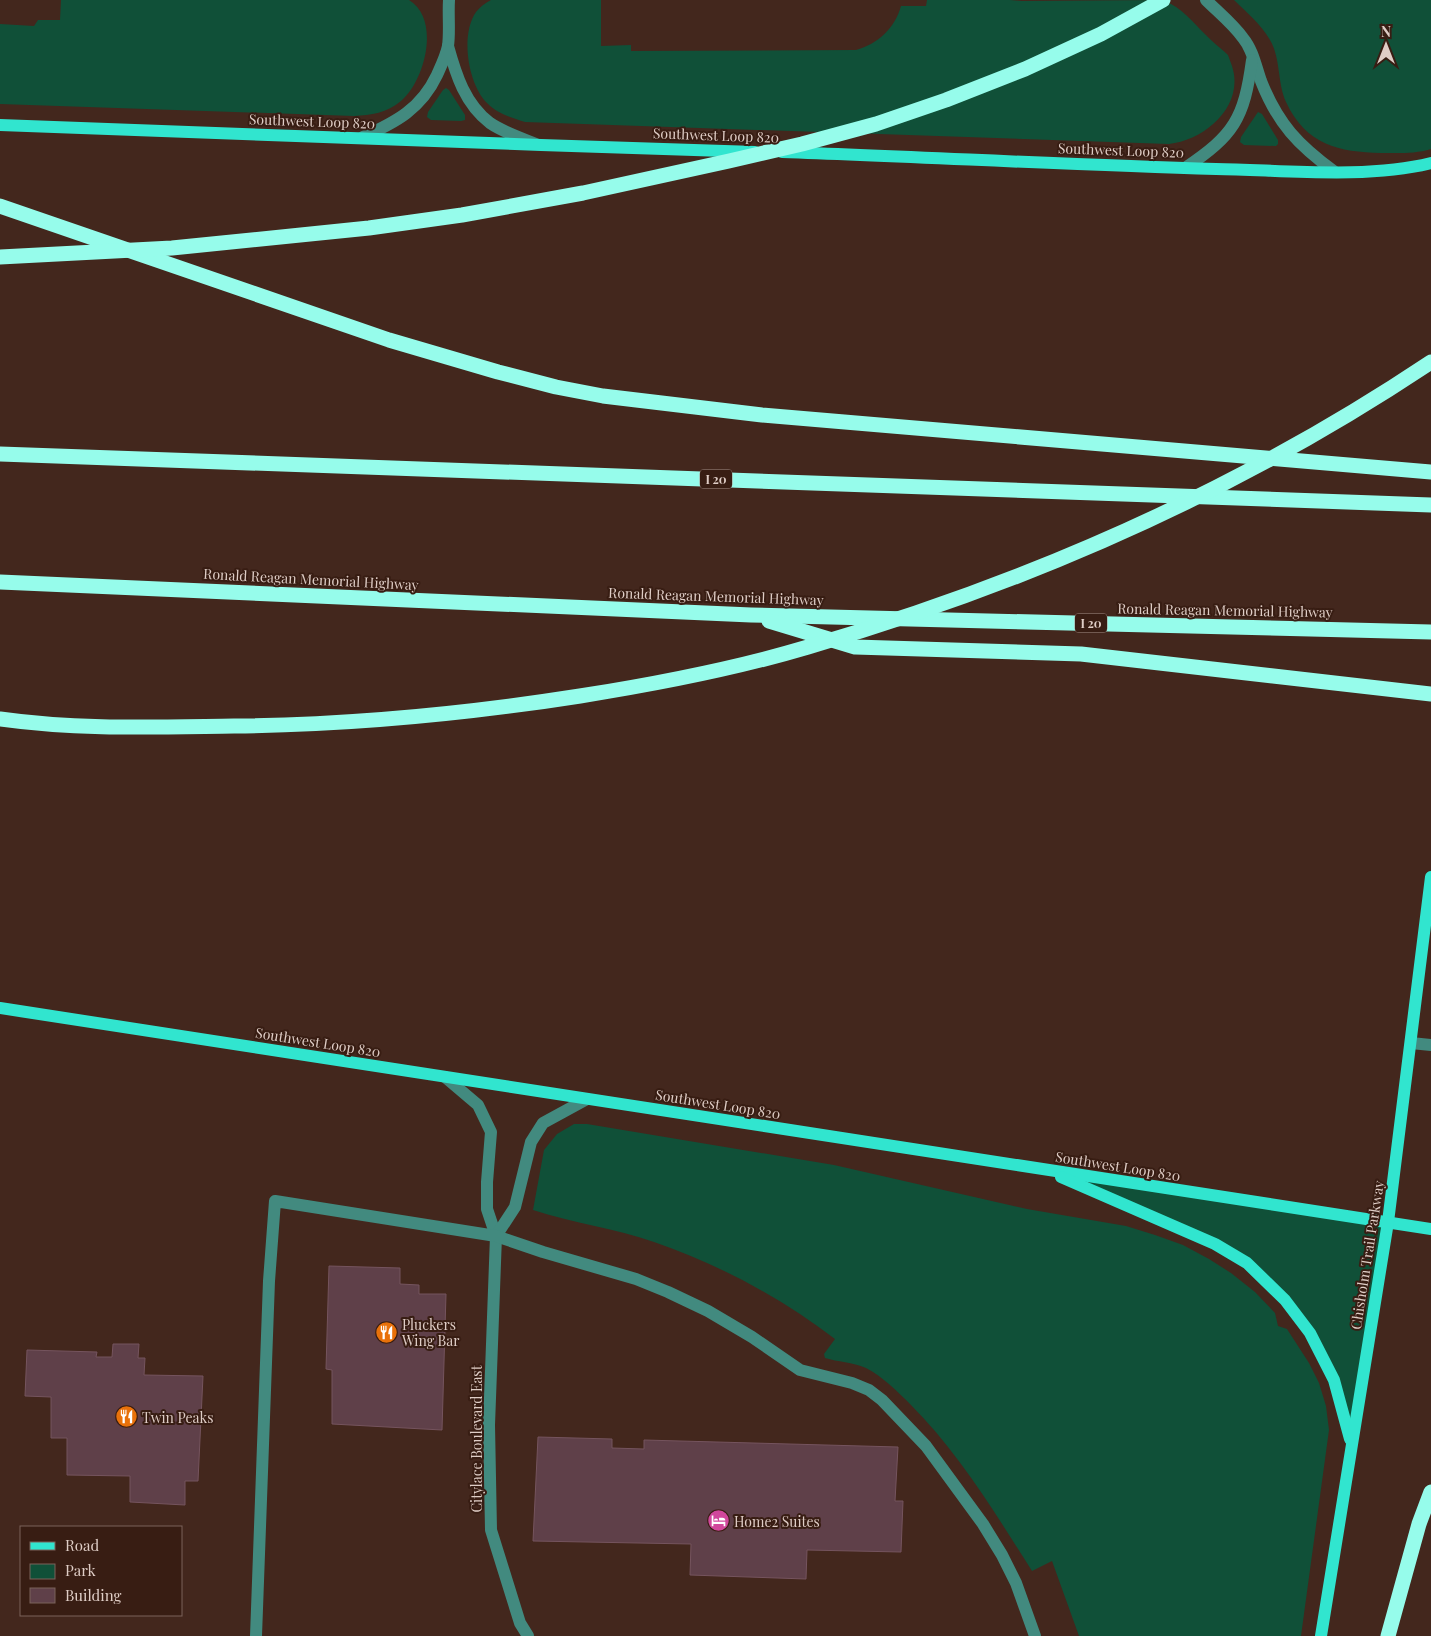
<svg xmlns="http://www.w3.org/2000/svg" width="1431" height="1636" font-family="'Playfair Display',serif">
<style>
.green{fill:#105038}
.building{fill:#5f4049;stroke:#75545e}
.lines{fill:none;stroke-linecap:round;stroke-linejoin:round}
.minor{stroke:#428a7f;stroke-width:12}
.major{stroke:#31e5cf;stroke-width:12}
.highway{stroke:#96fceb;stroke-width:15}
.highway-bridge{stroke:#96fceb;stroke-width:15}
.labels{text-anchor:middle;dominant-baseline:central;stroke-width:4;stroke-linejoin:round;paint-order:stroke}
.shield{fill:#381d13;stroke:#ad9890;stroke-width:1}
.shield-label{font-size:12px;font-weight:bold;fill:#dfcdc6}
.street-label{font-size:14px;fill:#dfcdc6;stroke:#381d13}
.poi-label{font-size:14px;fill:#dfcdc6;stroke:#381d13;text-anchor:start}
</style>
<rect width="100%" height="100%" fill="#43271d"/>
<!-- green -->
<g class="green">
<path d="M61,0H409C441,19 425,81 401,101C387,113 371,115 354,116L0,104V24L34,26L38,20H60Z"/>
<path d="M491,0H601V46L631,45V51L856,50C878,44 895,28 901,6H926L927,0H1010L1022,1L1160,0C1163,1 1167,2 1171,4C1186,12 1198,28 1211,40C1216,45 1223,50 1228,55C1229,58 1231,63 1232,66C1245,106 1205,140 1169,144L525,122C512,118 498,114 487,103C468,84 460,35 476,12C480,7 485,3 491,0Z"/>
<path d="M1234,0H1431V149C1415,154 1398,153 1381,153C1339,152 1306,145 1286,102C1277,82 1281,59 1270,40C1261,24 1246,12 1234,0Z"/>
<path d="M446,88L449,90L465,115V120L461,121L431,120L427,117L428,112L443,90Z"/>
<path d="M1258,112L1262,114L1278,140V144L1276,146L1244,145L1240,142L1241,137Z"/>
<path d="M574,1124H587L834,1165L1027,1209L1126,1226L1155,1235L1183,1245L1209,1259L1231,1273L1255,1292L1275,1313L1278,1326L1287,1329L1309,1363L1319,1383L1326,1406L1329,1430L1301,1636H1079L1052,1561L1032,1571C995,1513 959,1453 910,1404C897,1391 883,1377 866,1368C852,1362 838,1362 825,1358L824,1354L835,1339C780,1297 720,1265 654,1242C615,1228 572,1223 533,1210L544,1150L557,1134Z"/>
<path d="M1045,1170L1388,1222L1351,1444L1310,1333L1247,1263Z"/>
</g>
<!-- building -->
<g class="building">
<path d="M329,1266L400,1268V1284L419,1285V1294H446L442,1430L332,1424V1370L326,1369Z"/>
<path d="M113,1344H139L138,1358H145L144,1375L203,1376L198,1481H185V1505L130,1502V1476L67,1475V1438H51V1397L25,1396L27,1350L97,1352L96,1357H112Z"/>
<path d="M538,1437L612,1439V1448L644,1449V1440L898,1447L895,1501H903L901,1552L807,1550L806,1579L690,1575L691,1544L533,1541Z"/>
</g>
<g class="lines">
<!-- minor -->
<g class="minor">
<path d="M1206,0C1218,12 1233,24 1243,38C1253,50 1256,67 1261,81C1278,124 1298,145 1335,172"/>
<path d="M448,46C456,75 465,104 490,123C503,132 521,138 536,144"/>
<path d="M363,137C396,122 421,109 437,75C441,66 446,56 448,46C450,32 448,15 449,0"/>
<path d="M1185,168C1234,135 1244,119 1252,60"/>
<path d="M1411,1043L1431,1045"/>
<path d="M445,1077L478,1105L491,1132L487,1182V1209L496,1236L489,1425L491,1530L520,1623L528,1636"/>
<path d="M496,1236L515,1207L531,1142L543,1123L587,1099"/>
<path d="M256,1636L269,1281L275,1201L496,1236L543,1252L636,1279L668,1292L708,1311L752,1337L800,1370L852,1383L869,1390L882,1400L926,1446L983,1524L1002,1555L1016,1583L1035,1636"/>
</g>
<!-- major -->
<g class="major">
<path d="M0,125L541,145L755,152"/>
<path d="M782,152C927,157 1072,165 1216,169C1284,170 1366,179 1431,163"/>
<path d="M0,1008L1431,1229"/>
<path d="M1061,1177L1215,1244L1247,1263L1285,1300L1310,1333L1334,1380L1350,1439"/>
<path d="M1321,1636L1388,1222L1431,877"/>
</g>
<!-- highway -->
<g class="highway">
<path d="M0,206L389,340L498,372L556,387L603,396L762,415L1431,472"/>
<path d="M0,454L1431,505"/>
<path d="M0,582L751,615L1431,632"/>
<path d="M769,621L855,647L1081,654L1431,694"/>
<path d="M1388,1636L1419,1524L1431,1492"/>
</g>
<!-- highway-bridge -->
<g class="highway-bridge">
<path d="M0,257L172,248L369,228L462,215L583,193L729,161L802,144L876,124L946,100L1025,69L1101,34L1163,0"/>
<path d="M0,719C77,730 156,727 234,726C350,725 465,714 580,696C656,684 734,669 808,647C1028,583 1241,489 1431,362"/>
</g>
</g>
<!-- icons -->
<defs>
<symbol id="restaurant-disc" viewBox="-11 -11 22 22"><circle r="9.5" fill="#e8710a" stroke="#381d13"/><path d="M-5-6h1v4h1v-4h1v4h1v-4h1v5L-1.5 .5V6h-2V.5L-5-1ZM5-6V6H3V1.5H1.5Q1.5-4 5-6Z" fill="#fff"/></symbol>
<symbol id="hotel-disc" viewBox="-11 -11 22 22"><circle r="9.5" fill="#d1479c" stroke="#381d13"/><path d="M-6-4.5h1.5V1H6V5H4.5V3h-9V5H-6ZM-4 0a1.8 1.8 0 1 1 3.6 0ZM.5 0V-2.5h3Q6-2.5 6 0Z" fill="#fff"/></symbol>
</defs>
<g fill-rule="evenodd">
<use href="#restaurant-disc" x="374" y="1320" width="25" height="25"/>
<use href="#restaurant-disc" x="114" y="1404" width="25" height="25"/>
<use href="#hotel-disc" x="706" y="1508" width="25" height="25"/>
</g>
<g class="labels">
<!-- shield labels -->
<g class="shield">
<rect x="700" y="469.5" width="32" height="19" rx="4"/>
<rect x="1075" y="613.5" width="32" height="19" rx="4"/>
</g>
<g class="shield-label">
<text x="716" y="479">I 20</text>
<text x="1091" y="623">I 20</text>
</g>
<!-- street labels -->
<g class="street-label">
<text transform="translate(312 121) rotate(2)">Southwest Loop 820</text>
<text transform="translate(716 135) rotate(2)">Southwest Loop 820</text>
<text transform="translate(1121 150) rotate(2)">Southwest Loop 820</text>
<text transform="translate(311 579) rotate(3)">Ronald Reagan Memorial Highway</text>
<text transform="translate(716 596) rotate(2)">Ronald Reagan Memorial Highway</text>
<text transform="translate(1225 610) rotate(1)">Ronald Reagan Memorial Highway</text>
<text transform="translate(318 1042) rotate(9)">Southwest Loop 820</text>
<text transform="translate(718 1104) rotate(9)">Southwest Loop 820</text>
<text transform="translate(1118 1166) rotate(9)">Southwest Loop 820</text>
<text transform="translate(1367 1255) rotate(-81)">Chisholm Trail Parkway</text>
<text transform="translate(476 1439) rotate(-90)">Citylace Boulevard East</text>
</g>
<!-- poi labels -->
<g class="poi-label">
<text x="402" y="1324">Pluckers<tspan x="402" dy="16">Wing Bar</tspan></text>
<text x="142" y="1417">Twin Peaks</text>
<text x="734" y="1521">Home2 Suites</text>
</g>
</g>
<!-- legend -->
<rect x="20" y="1526" width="162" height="90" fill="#381d13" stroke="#7b635b"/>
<rect x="30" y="1542" width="25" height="8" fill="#31e5cf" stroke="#7b635b"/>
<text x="65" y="1551" font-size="15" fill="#dfcdc6">Road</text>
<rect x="30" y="1564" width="25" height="15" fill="#105038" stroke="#7b635b"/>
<text x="65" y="1576" font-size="15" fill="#dfcdc6">Park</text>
<rect x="30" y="1588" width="25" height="15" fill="#5f4049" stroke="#7b635b"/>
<text x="65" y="1601" font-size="15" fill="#dfcdc6">Building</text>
<!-- north arrow -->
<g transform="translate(1386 45)" stroke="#381d13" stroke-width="4" paint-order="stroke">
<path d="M0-4L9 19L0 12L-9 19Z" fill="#dfcdc6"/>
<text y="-8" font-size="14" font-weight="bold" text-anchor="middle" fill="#dfcdc6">N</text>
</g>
</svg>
